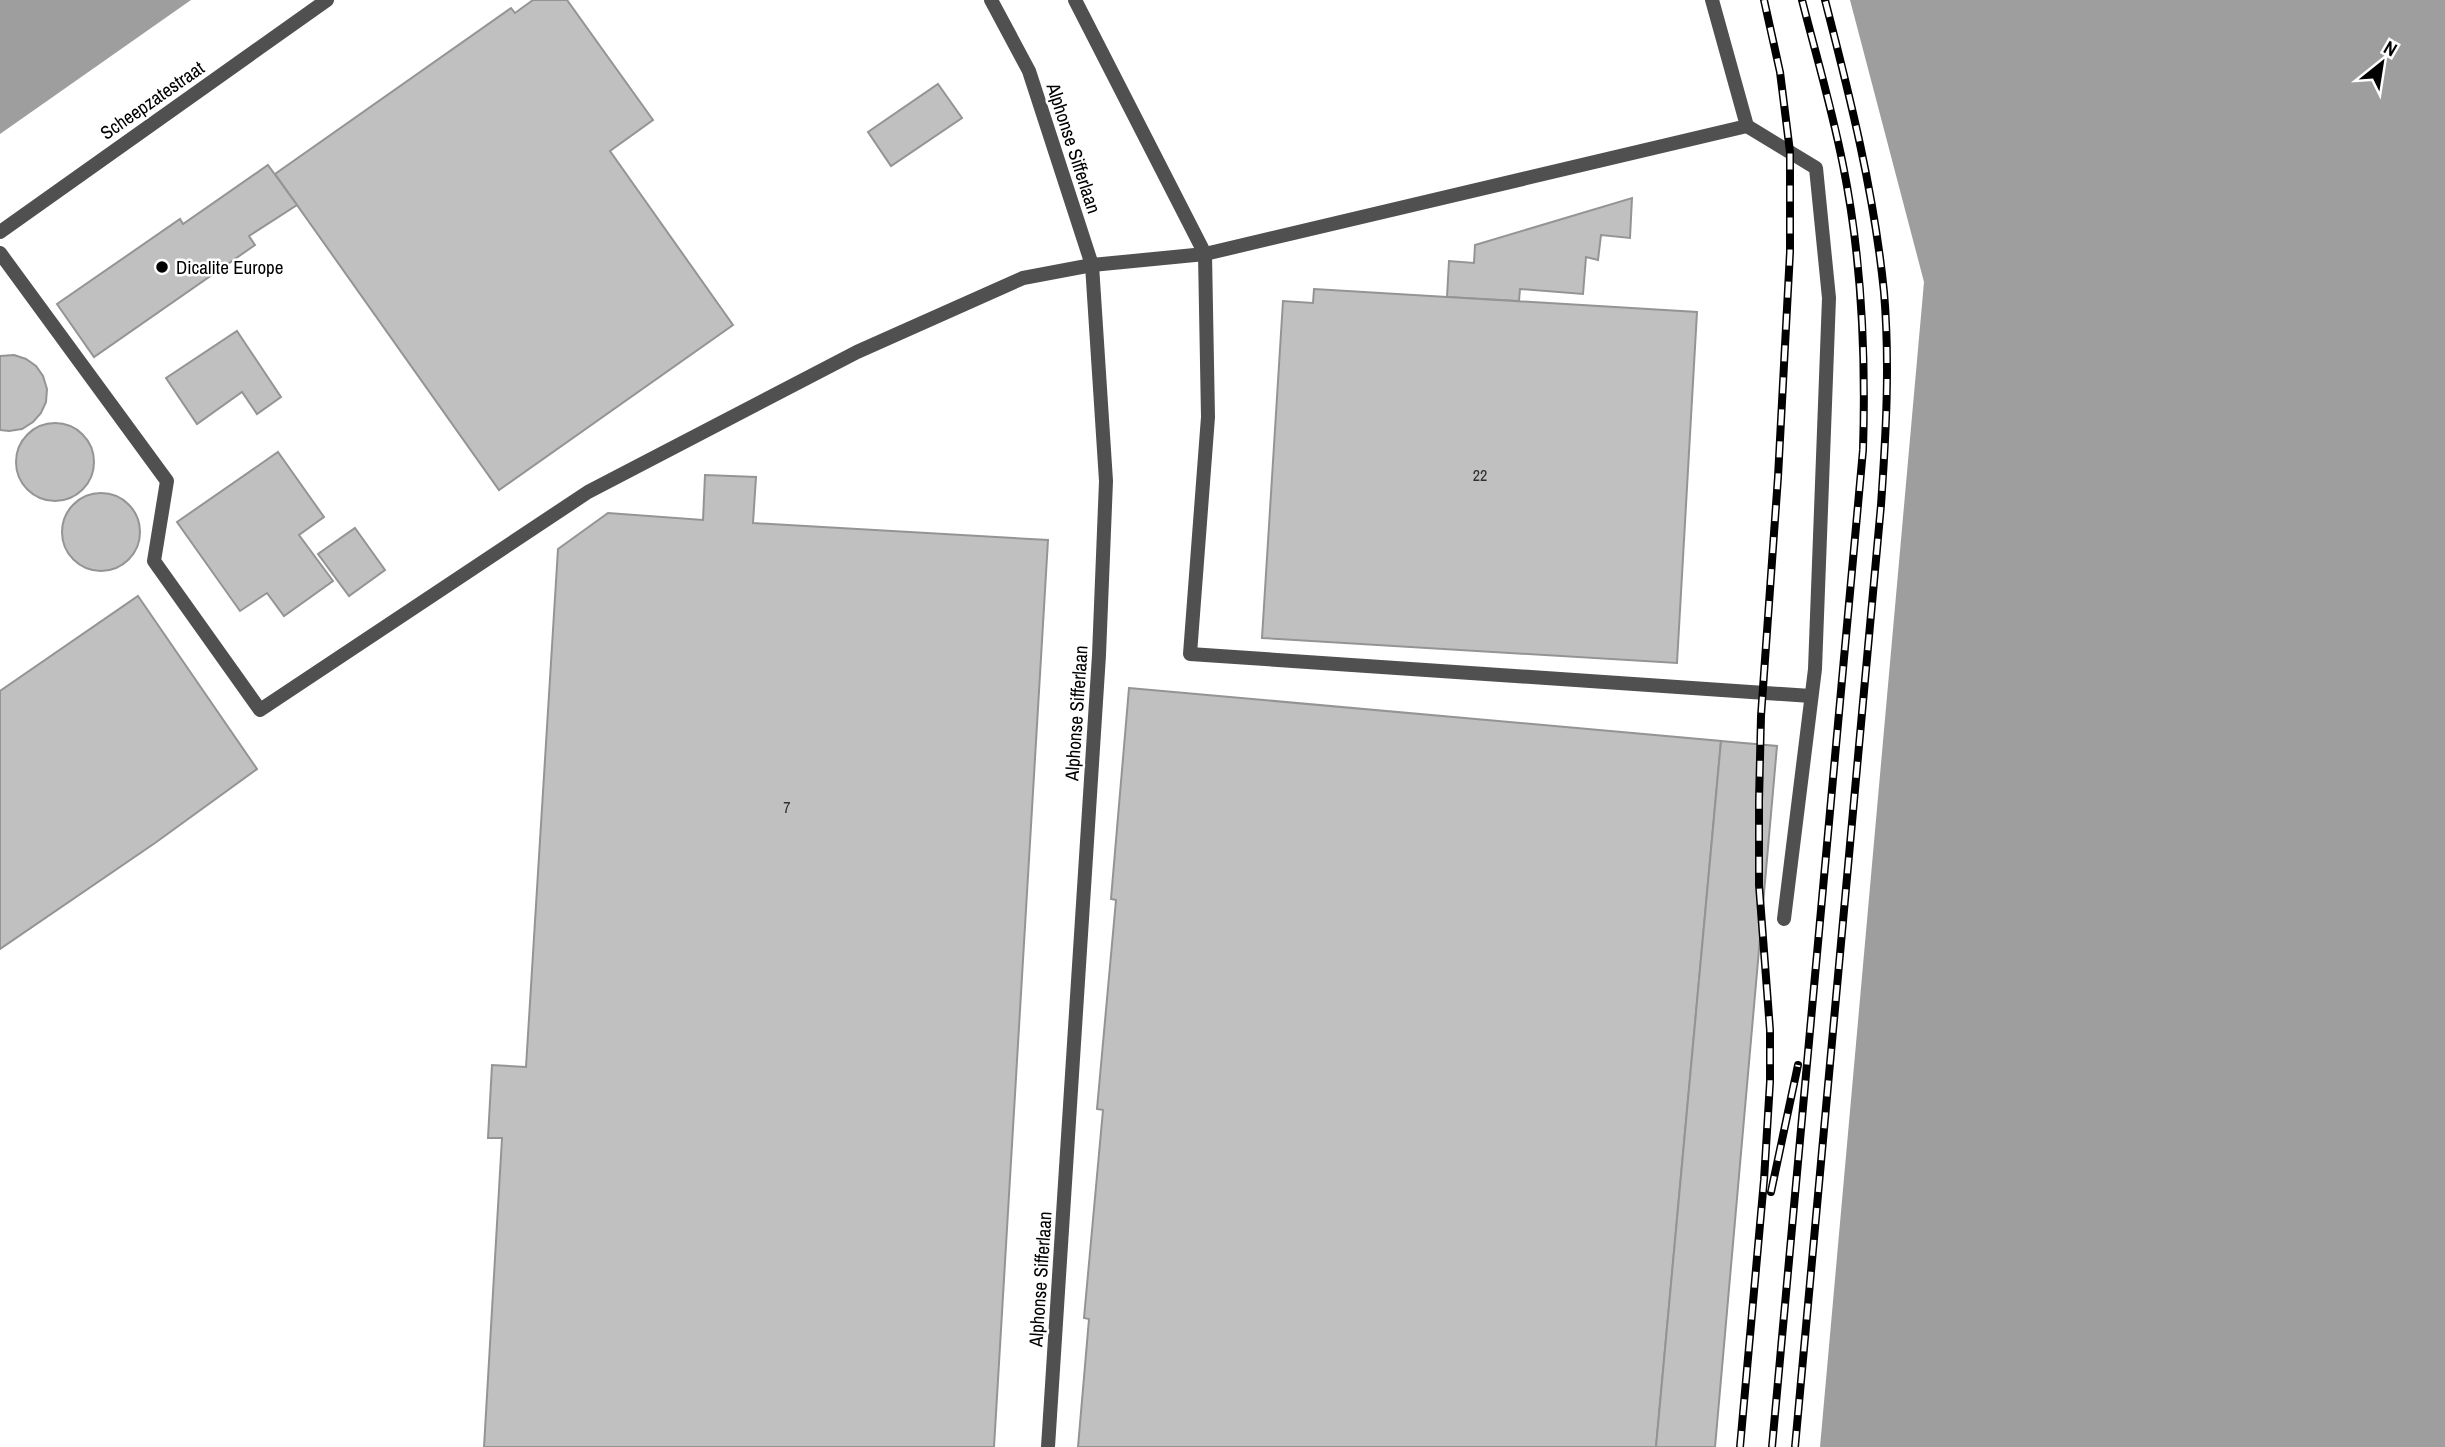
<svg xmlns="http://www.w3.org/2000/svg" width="2445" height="1447" font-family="'Archivo Narrow',sans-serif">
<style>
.water{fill:#9e9e9e}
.building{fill:#c0c0c0;stroke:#949494;stroke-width:2}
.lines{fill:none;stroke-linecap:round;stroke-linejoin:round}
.service{stroke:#505050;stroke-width:14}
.minor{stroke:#505050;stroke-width:14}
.rail-casing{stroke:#000;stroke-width:8}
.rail{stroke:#fff;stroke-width:5;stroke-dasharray:16;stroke-linecap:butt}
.poi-dot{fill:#000;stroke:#fff;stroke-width:2.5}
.labels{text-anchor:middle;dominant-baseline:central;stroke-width:5;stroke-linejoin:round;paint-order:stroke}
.number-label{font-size:16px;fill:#303030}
.street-label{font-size:19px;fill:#000;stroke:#fff}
.poi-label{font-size:19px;fill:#000;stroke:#fff;text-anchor:start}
</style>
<rect width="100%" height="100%" fill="#fff"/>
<!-- water -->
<g class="water">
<path d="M0,0H191L0,134Z"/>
<path d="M1850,0H2445V1447H1820L1924,282Z"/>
</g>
<!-- building -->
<g class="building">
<path d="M533,0H567L653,120L610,151L733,325L499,490L275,174L511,8L515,13Z"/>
<path d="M938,84L962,118L891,166L868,132Z"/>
<path d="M268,165L297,205L249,236L255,245L94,357L57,304L180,219L183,224Z"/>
<path d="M1632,198L1630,238L1601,235L1598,260L1586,257L1583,294L1520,289L1519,301L1447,297L1449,261L1474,263L1475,245Z"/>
<path d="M1314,289L1697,312L1677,663L1262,638L1283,301L1313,303Z"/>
<path d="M237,331L281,397L257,414L242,392L197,424L166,378Z"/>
<path d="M14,355L26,359L36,366L43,376L47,389L46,402L41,413L33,422L22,429L9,431L0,430V356Z"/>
<circle cx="55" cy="462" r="39"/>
<path d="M278,452L324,517L299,535L333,581L284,616L267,593L240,611L177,522Z"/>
<path d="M705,475L756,477L753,523L1048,540L994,1447H484L502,1138H488L492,1065L526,1067L558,549L608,513L703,520Z"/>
<circle cx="101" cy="532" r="39"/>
<path d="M355,528L385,570L349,596L318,554Z"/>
<path d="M138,596L257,769L155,843L0,949V691Z"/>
<path d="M1129,688L1721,741L1656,1447H1078L1089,1319L1084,1318L1103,1110L1097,1109L1116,900L1111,899Z"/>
<path d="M1721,741L1777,746L1715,1447H1656Z"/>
</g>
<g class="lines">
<!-- service -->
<g class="service">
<path d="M1075,0L1205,254L1208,417L1190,654L1811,696"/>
<path d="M1747,126L1816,168L1829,298L1815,669L1784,919"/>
<path d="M0,253L167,481L154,561L260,710L588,492L857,352L1023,278L1092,265L1205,254L1747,126L1712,0"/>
</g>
<!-- minor -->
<g class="minor">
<path d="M991,0L1029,71L1092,265L1106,481L1099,655L1048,1447"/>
<path d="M0,232L327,0"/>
</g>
<defs>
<g id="rail">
<path d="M1771,1192L1798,1065"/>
<path d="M1740,1447L1764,1180L1770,1082V1030L1759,885V801L1761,716L1778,477L1790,252V152L1780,72L1764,0"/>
<path d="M1772,1447L1863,450C1866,355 1862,259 1843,165C1832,109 1816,55 1802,0"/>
<path d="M1795,1447L1881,505C1886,434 1890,363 1884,292C1874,192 1850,97 1825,0"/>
</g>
</defs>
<!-- rail casing -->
<use href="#rail" class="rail-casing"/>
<!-- rail -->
<use href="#rail" class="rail"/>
</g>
<!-- markers -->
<circle class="poi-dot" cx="162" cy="267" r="7"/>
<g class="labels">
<!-- number labels -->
<g class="number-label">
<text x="1480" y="475">22</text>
<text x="787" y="807">7</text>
</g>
<!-- street labels -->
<g class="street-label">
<text transform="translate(152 100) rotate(-35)">Scheepzatestraat</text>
<text transform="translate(1074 148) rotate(72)">Alphonse Sifferlaan</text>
<text transform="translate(1076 713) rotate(-86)">Alphonse Sifferlaan</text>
<text transform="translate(1040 1279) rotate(-86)">Alphonse Sifferlaan</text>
</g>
<!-- poi labels -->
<g class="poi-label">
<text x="176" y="267">Dicalite Europe</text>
</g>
</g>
<!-- north arrow -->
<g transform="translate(2382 63) rotate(30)" stroke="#ffffff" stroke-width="5" paint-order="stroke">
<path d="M0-5L12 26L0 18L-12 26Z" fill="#000000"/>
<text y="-10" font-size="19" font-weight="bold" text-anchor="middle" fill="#000000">N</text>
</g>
</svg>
